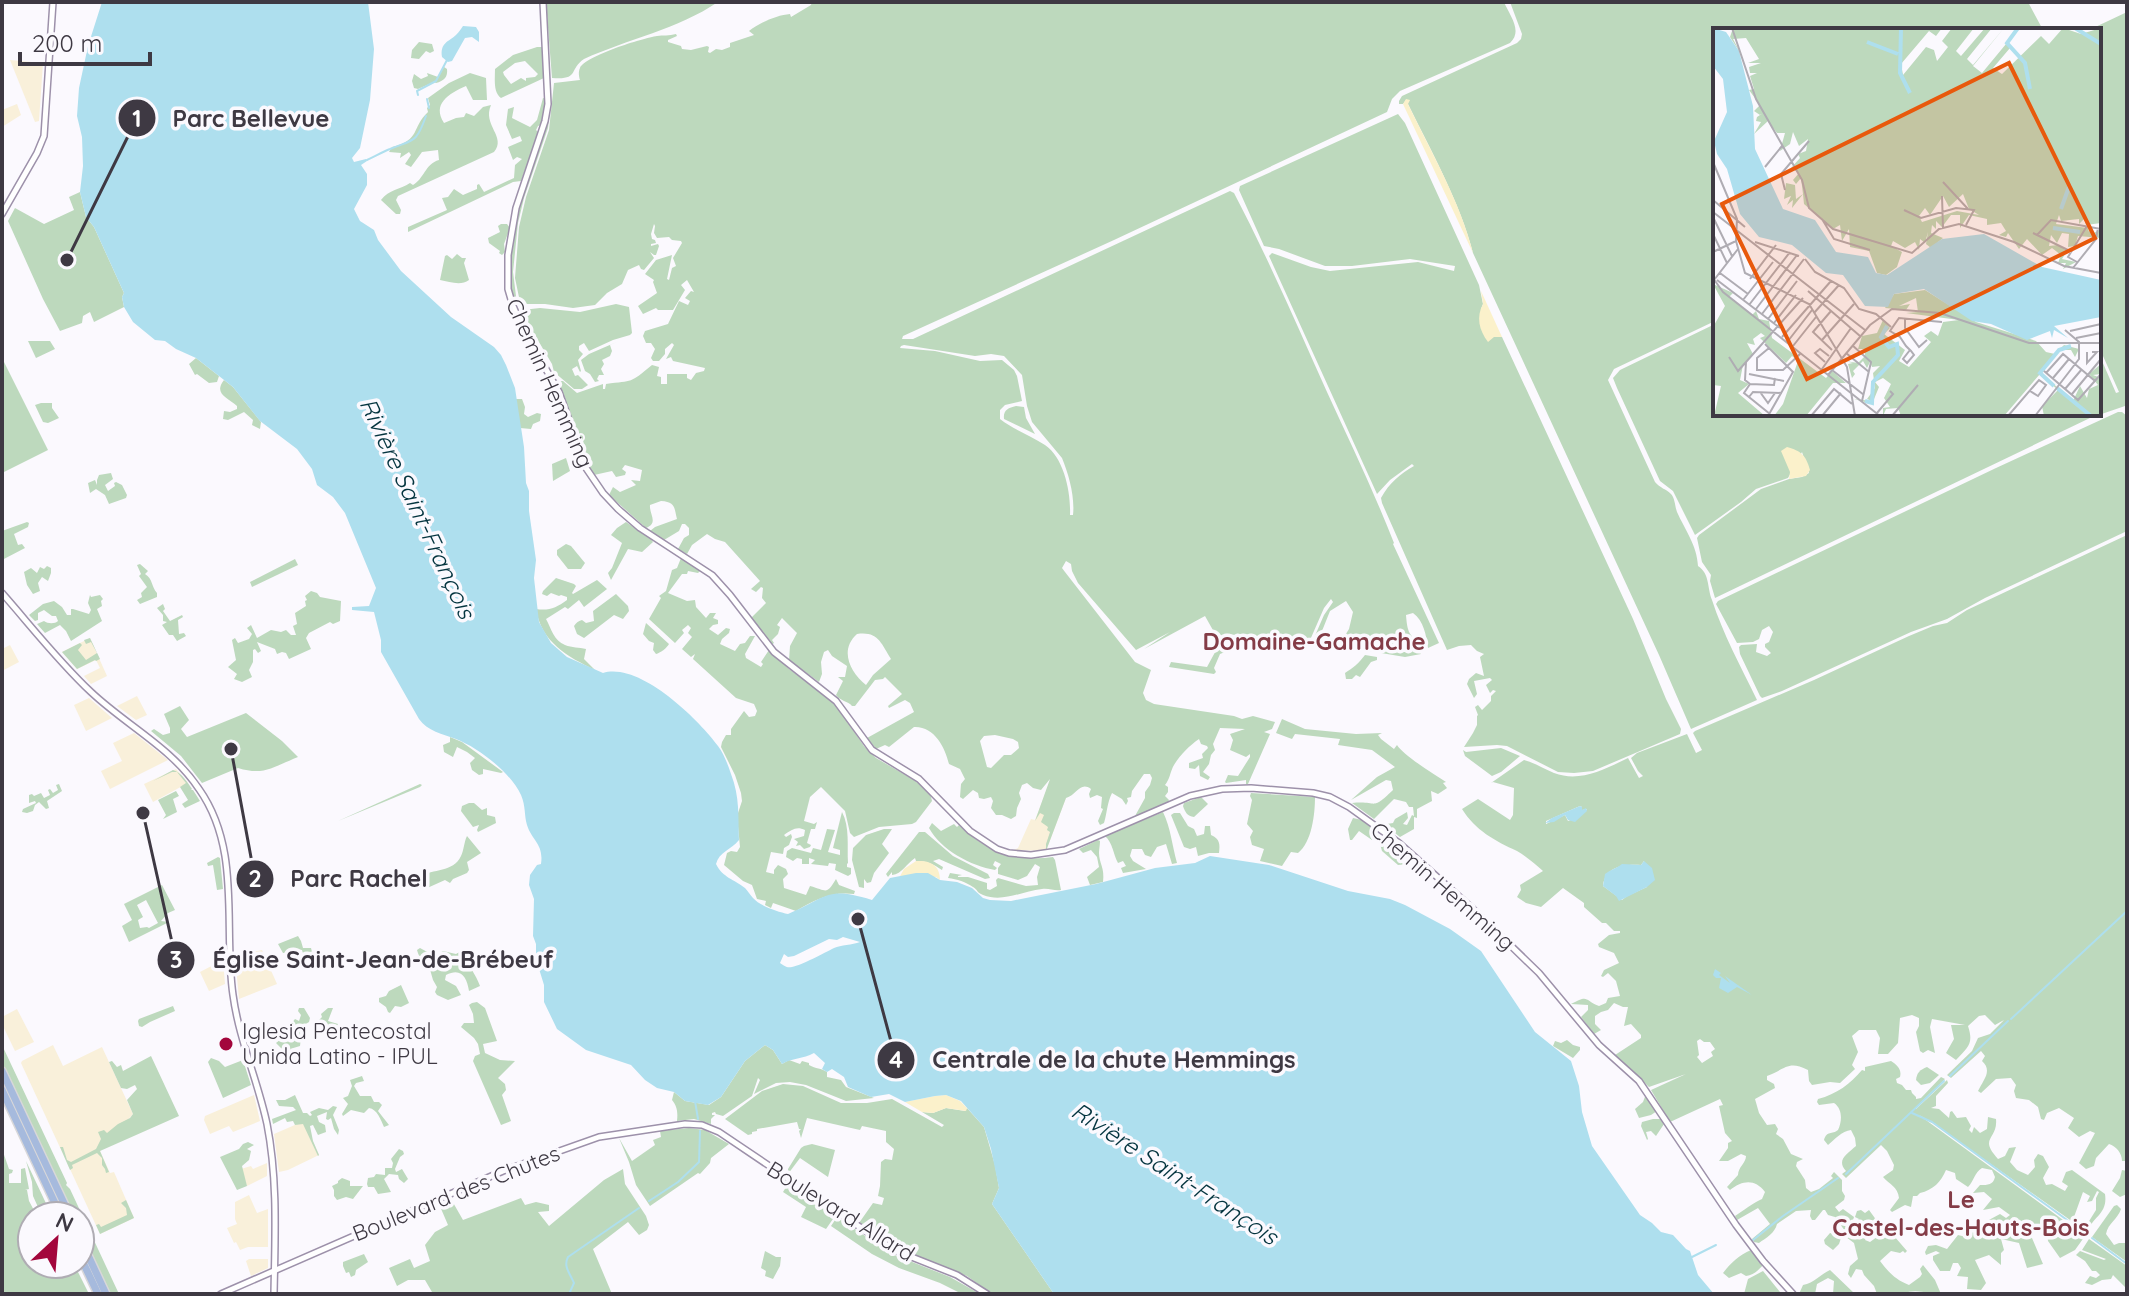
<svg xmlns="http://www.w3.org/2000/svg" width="2129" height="1296" font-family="Quicksand,sans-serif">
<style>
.commercial{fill:#f9f0da}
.green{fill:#bdd9bd;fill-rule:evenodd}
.sand{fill:#fbf1cb}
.water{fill:#aedfee;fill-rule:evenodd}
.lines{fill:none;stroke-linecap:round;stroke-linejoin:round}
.stream{stroke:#aedfee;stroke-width:2}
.tertiary-casing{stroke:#9d91aa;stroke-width:8}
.primary-casing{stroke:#d8d7d9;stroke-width:10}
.tertiary{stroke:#fff;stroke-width:5}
.primary{stroke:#a6badd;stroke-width:7}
.poi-dot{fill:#a3063c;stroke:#fbf9fe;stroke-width:3}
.labels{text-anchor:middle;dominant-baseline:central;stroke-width:7;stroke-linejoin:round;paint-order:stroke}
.street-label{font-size:22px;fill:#3e3943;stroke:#fbf9fe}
.poi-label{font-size:22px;fill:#3e3943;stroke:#fbf9fe;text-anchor:start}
.water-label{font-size:24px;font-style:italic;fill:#04343f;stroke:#fbf9fe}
.neighbourhood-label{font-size:24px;font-weight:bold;fill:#843c47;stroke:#fbf9fe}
.inset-river{fill:none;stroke:#aedfee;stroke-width:4}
.inset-road{fill:none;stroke:#afacb3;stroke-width:2}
.view{fill:#e8590c;fill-opacity:0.15;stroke:#e8590c;stroke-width:4}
.inset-edge{fill:none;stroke:#3e3943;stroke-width:4}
.leader{fill:none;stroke:#3e3943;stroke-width:3}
.callout-dot{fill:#3e3943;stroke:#fbf9fe;stroke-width:3}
.mark-label{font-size:24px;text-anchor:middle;font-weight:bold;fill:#fff}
.callout-label{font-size:24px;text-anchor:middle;font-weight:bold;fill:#3e3943;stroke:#fbf9fe;stroke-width:7;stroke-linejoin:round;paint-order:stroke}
</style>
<rect width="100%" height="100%" fill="#fbf9fe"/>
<!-- commercial -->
<g class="commercial">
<path d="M10,60L43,63L39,121L35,122Z"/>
<path d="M17,104L21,115L2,127V110Z"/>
<path d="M90,638L107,676L91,684L84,676L100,668L96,660L77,669L62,652Z"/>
<path d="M10,645L19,662L2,671V649Z"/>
<path d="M137,696L147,715L136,720L117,706Z"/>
<path d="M89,698L112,718L86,731L74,705Z"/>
<path d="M134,733L168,760L110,789L101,771L122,761L113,743Z"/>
<path d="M176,769L188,783L153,802L144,784Z"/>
<path d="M1051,779L1067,795L1046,851L1014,850L1018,848L1031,819L1035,820Z"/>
<path d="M262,950L277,984L239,999L235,956Z"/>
<path d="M223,960L225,984L209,991L200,972Z"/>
<path d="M17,1009L34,1042L15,1051L2,1024V1017Z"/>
<path d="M53,1045L63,1066L102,1047L133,1114L100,1151L110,1173L114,1172L134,1218L100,1234L21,1063L22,1061Z"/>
<path d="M254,1095L260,1121L233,1132L229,1126L210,1134L204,1120L205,1116Z"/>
<path d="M304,1121L319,1155L288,1170L279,1172L274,1134Z"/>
<path d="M267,1163V1176L247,1186L241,1169L251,1166L253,1169Z"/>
<path d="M249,1195L257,1213L268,1209V1247H248L240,1250L236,1242L234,1243L227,1228L237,1224L235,1219V1202Z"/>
<path d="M249,1259H268V1268L251,1276L246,1261Z"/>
</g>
<!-- green -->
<g class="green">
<path d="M546,2H718C678,29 628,39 584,59C568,70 580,80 552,78Z"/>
<path d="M812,2H1504C1510,16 1523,31 1510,43L1400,91L1392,99L1387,112L1114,240L903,336L902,339H913L1230,191L1234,193C1268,258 1297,325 1327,392C1350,442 1374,492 1394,543L1393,544L1439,643L1428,648C1426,635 1424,621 1413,613L1406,615C1407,627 1408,639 1421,640L1424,649L1420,652L1421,654L1405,657L1345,647L1344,637L1349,629L1353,612L1346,601L1330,611L1318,641L1314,638L1324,615L1333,602L1331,599L1324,608L1307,647L1229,634L1227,638L1214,632L1205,616L1144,649L1170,632L1136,650L1078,583L1072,571L1071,564L1066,561L1062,568L1065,572L1135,662L1151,670L1143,693L1146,700L1154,704L1234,716L1242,719L1253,716L1275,722L1272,729L1264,732L1270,734L1248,784H1246V780L1226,783L1225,782L1228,775L1238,776L1250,757V754L1246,757L1230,750L1233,740L1230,734L1245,729L1220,728L1213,744L1215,750L1211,755L1209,764L1203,772L1210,777L1208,780L1200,776L1199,765L1195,769L1189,768V763L1203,758L1202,754L1208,748L1207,746L1201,744L1199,739C1189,746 1180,755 1174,765C1170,772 1170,779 1165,785L1168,787V792L1165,796L1169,800L1168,803L1135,816L1145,798V792L1150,785L1152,778L1150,774H1144L1132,791L1131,797L1127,798L1128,801L1126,805L1122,799L1112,793C1107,803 1107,813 1104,823L1100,825L1098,821L1103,809L1101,808L1102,797L1097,795L1090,798L1089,794L1091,789C1080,781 1077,795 1066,798L1046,851V844L1050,832L1047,830L1048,827L1041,822L1044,815L1040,813L1035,821L1050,779L1041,790L1033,788L1027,783L1022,785L1019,793L1021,799L1017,808L1016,816L1011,819L1002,815H996L991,808L993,801L991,797L984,799L979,798L978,793L973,790L963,799L960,797L961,784L965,779L960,769L949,764C945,747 934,726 914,727L889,747L885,745L876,749L867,738L914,712L910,703L905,700L889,708L888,706L902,694L885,677L883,679L875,680L855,706H852C848,701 840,701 836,695L843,681L838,677H845L847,666L832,656L828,650L824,652L821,662L822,674L819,682L789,660L790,646L797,633L782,618L777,625L780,627L778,634L772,640L774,643L771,645L751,618L766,603L762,598L763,588L761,587L756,592L751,589L760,581L725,542L715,539L707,534L692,545L687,554L678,549L684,538L689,535V528L685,524H682L679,531L664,540L650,531L655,527L677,519C674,508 676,502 661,501L650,505C649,514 659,523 646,528L609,495L613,487L620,492L636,485L631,480L640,481L642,470L625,465L622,469L626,472L625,475L616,477L612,471L594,475L584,456L557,381H563L577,393L603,384V389H605L606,384C634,380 629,384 652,365L659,367L657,376L661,377V384H667V374H687V378L691,380L696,373L704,371L705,368L673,361L671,357L666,359L674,345L672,343L665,349V354L659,361H653L651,358L655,349L651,343H646L643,336L645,331L668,324L679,301L688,305L690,301L685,298L691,291L694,292L687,280L681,285L685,290L673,310H658L656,308L643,314L638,306L657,293L653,282L654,280L645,274L656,260L672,255L667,279L669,280L672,268L676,266L673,258L682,243L681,241L672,240L669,237L657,238L654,233L655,226L654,224L651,234L652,239L655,240L656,243L651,244V246L658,244L659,246L656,255H654L650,252L654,258L644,270L641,269L639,265L628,270L622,284L607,293L595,305L573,308L545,304H523L520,302L515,278L519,227L526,197L549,130L554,83L580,80C579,77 578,72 580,68C585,56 643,38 657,36C663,35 669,36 676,34L677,36L668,40V42L681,46L682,49L691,50L707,46L709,47L708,52L710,53L716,49L722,50L730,47V43L754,35L749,31C759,23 777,15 790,14L791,17L811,5ZM904,345L975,356L991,354L1004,356L1022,375L1027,406L1032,422L1062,458C1069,475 1075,497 1073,515H1070C1071,492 1064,458 1045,445C1030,435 1014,430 1000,419V410L1005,405L1022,401L1017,376L1014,370L1002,360L980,361L935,351L900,348L901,346ZM857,634C878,631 881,643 891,659L873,675L866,685C850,672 839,650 857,634ZM995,735L1013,739L1018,742L1019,748L1011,755H1004L991,768L987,767L980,741L984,736Z"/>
<path d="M1510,2H2028L2043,30H1715V321L1614,369L1608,380L1655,482C1660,488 1666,489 1671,494C1675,498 1675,507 1677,512C1685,530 1697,545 1698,566C1710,574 1707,587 1712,600C1723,634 1741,667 1757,700L1691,729L1659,655L1473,253C1461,204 1428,145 1406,100L1403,104H1399V101L1402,96L1517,43L1521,39L1522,34Z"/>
<path d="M2127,12V409L2125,406L2090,418L1715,598L1710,581L1711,575L1702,562L1697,538L1699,535L1761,489L1789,479L1802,477L1809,473L1802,452L1788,478L1756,489L1741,502L1695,535L1673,491L1660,481L1617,388L1613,378L1620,370L1715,324V414H2099V354L2116,393L2119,392L2099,347V30H2089Z"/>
<path d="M419,42L432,44L434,51L430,53L426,51L419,59L411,58L412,50Z"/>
<path d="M537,47H544V78L501,98C493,92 495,79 495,69L513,55ZM525,61L538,74L535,77L526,78V81L521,78L511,84L504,75L503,72L515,63Z"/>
<path d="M444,67L447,69C448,77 444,81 436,83L434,82L418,89L414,88L412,81L414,74L421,79L428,76L427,73L438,77Z"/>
<path d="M470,73L486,78L487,100H473L466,86C448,94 432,104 444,123L456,118L464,117L466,113L474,116L483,107L491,105C482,125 507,137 494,152L398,196L396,200L401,210L400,214H396L381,200C389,189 400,190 410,183L413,185C424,179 425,164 439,160L438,150L422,152L411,167L405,164L411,155L409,152L400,158L401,153L389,152L392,147C421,140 411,128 428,112L427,108L430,105L428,98L449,83Z"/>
<path d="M543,98L546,99L541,125L538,126L536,130L539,133L521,181L513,182L408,232V227L447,210L442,198L448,197L454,189L463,195L477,189V185L479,184L484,192L514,178L515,165L522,159L517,157L513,160L508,147L522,141L520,136L512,139L506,125L508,109L514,107L512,118L530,127L537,120Z"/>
<path d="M550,110L548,128L524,198L518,223L513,272L517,304L514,302C495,242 536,167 550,110Z"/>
<path d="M1398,114L1405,123L1479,285L1483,304L1481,309L1494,337H1502L1633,619L1666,699L1681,729L1680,734L1593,771L1574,773L1558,772L1507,746L1497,745L1464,747L1473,733L1477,725V716L1478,715L1475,707L1478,705L1482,710L1491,701V696L1496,691L1493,690L1490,693L1486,685L1492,680L1490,678L1474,681L1477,694L1474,698L1467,684L1469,679L1476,673L1484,676L1480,657L1484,654L1477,651L1471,645L1459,646L1447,650L1382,503L1381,498C1389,483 1400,474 1414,466L1412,464L1390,480L1377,494L1269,256L1272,253L1311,267L1330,271L1418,262L1454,271L1455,266L1410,259L1352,266H1325L1279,249L1264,246L1239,190L1240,186Z"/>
<path d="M80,192L86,217L94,227L124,293L122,297L124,307L94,322L90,312L83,316L82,323L60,331L43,299L8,221L15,208L44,224L74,210L69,197Z"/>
<path d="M501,224H507L510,228L504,244L505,252L502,255L499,253L500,251L489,243L488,238L500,232L498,226Z"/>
<path d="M457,254L462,258H466L464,263L469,280C461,286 450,282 440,280L445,256L447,255L452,259Z"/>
<path d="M616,304L629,307L632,333L630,335L613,340L589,351L584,343L579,346V350L583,354L578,360L581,371L580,372L577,366L572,369L575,376L578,375L588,385L582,389H574L554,372L552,364L533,332L522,310L540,308L580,312Z"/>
<path d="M28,341H50L55,349L36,358Z"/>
<path d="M619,341L610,345L612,351L610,356L602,360L604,364L601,369L604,375H599L597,379L599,381L595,382L590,374L585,371L581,360L589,354Z"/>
<path d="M2,358L48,450L2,473Z"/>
<path d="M196,358L219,376L217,382L209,383L197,374L195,375L189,364Z"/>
<path d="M224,380L233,387L261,422L260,429L252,425L253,420L244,412L228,420L223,419L224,411L230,412L237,409V406C228,398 213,394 224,380Z"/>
<path d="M515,399H522L525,407L524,414L528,417L537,413L541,414L540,421L533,424L531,429L520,428Z"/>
<path d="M41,403H52V408L59,418L48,423L43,422L35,405Z"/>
<path d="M1016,406L1024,407L1026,418L1035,434L1004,419C1003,410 1008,408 1016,406Z"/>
<path d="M2118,412H2122L2127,416V531L1985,598L1947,619L1911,632L1782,691L1762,698L1760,696L1740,654L1739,647L1741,645L1757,644L1756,652L1767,656L1771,653L1765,647V644L1769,642L1773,632L1769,626L1762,630L1759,639L1753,642L1737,643L1716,604L1718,601L1996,468Z"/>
<path d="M566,458L570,471L553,481L552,464Z"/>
<path d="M111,473L113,479L105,485L108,491L115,486L114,483L116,482L122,485L127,495L126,498L109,504L105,495L96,489L90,493L88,483L95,480L97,485V480L99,475Z"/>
<path d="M27,522L29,523L28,527L14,534L18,545L22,544L25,548L2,560V531Z"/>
<path d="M626,522L651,539L653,542L642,552L628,549L611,580L608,573L612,568L622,543L611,535L617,528Z"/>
<path d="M2127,535V1161H2122C2122,1153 2116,1146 2109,1144L2096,1158L2094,1166L2086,1169L2079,1163L2095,1133L2090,1131L2079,1137L2068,1128L2074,1118L2059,1108L2047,1113L2044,1120L2041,1119L2038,1107L2029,1100L2016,1098L2014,1091L2016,1085L2011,1078L1996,1079L1981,1093L1978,1091C1983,1080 1993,1071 1982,1061L1985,1056L1981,1051L1951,1078L1947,1075L1972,1051L1978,1038L1990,1034L2004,1020L1995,1025L1985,1015L1979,1016L1968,1026C1974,1044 1968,1047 1956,1060L1946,1053L1954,1039L1951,1025H1965L1932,1019L1930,1027L1935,1053L1928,1050L1923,1053L1920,1051L1916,1032L1919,1026V1018L1912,1015L1900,1018L1898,1043L1888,1054H1878L1880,1038L1876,1030H1859L1852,1036L1858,1052L1852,1065L1855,1069L1840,1083L1830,1082L1812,1085L1809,1081L1808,1070C1788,1060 1786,1069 1767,1076V1080L1774,1084L1775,1088L1755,1099L1759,1113L1767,1125L1775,1124L1778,1129L1776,1134L1783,1139L1791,1154L1803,1159L1797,1162L1796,1166L1805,1180L1806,1188L1811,1192L1819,1189L1833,1178L1831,1176L1834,1172L1842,1180V1191L1845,1196L1844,1200L1835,1207L1839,1212L1843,1209L1854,1217L1850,1229L1859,1219L1855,1217L1857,1211L1861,1210L1865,1213L1869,1210L1877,1221L1876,1226L1868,1233L1865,1240L1870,1242L1888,1229L1907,1251L1905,1253L1903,1251L1900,1253L1891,1251L1880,1261C1888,1272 1896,1280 1909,1285L1920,1277L1922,1274L1920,1269L1923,1265L1935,1280L1941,1294C1928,1294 1915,1288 1903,1294H1877L1874,1286L1864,1275L1862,1270L1856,1269L1851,1278L1848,1274L1850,1266L1858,1259L1854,1243L1846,1237L1841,1238L1839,1244L1833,1250L1825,1244L1824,1240L1830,1233L1839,1235L1845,1231L1835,1217L1828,1215L1825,1210H1823L1815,1220H1812L1810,1216L1811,1210L1796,1211L1777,1224C1775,1233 1766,1238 1759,1243L1754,1242L1752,1239L1770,1224L1758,1208L1737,1220L1735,1216C1741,1212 1756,1201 1762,1199L1765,1192C1755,1179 1743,1180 1730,1190L1727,1187L1738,1175C1738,1167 1746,1163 1746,1156L1741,1154L1728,1161H1719L1728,1148V1143L1732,1141L1725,1133L1719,1106L1723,1105L1720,1099L1670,1122L1651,1090L1686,1074L1649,1087L1615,1055L1641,1038V1035L1631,1024L1624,1026L1628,1007H1623L1614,1003L1608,1010L1601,1012L1595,1016V1024L1601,1030L1594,1034L1581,1017L1588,1010V1005L1571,1004C1589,994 1584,1000 1599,1006L1606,1003L1608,998L1620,996L1616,981L1608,973L1603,977L1601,976L1604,970L1619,963L1614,953L1599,947L1598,944L1609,935L1620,933V931H1614L1606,923H1602L1584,907V903L1563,888L1541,907L1526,903L1517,897L1521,890L1520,885L1543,871C1535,864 1526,856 1517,851C1495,841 1475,830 1462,809L1478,799L1510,820L1513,815L1514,788L1493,782L1491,783L1524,760C1535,763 1544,769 1554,773C1580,783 1605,769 1628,758L1639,778L1643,776L1638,771L1631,758L1637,753L1687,734L1696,753L1702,750L1693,733L1695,731L1814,680L1909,636L1933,626L1947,623L1967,610ZM1580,806L1582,807V810L1587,809L1579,817L1568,821L1565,815L1546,824V821ZM1644,861L1647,887L1627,896L1622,900L1603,886C1605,866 1625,864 1641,865ZM1700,1039L1704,1042H1710L1715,1049L1711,1052L1713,1056L1702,1063L1697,1057L1699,1055L1697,1041Z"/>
<path d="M566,544L571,546L585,563L581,569H568L557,555V550Z"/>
<path d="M681,558L701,570L698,573L688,571L687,574H682L668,593L687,601L695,600L696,607L706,618L710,613H716L713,618L718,620V624L713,625L709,629L718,635L726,628L730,629L729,633L722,639L720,644L735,651L740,644L745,643L750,636H755L745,654L746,658L761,667L763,664L761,662L769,650L789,669L833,701L864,746L876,758L914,780L930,793L932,801L916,822L912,824L879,827L854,837L850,833L845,811L821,787L810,797L804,821L814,824L817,822L815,829H811L807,843L811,845L810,847L804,849L800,845L796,846L798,842L794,839L804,836L805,830C796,826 792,830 784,835L786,837L791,834L792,837L789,845L784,848L783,854L771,852L766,872L774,874V870L778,865L786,869L788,874L783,879L784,888L806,895L810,886C828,891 826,895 836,879L839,885L855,891L854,894C832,891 814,900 796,911L773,903L771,908L765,905L766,901L757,899L752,885L743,881L724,865L727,853L731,851L737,852L740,847L737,816L742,801L741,793L735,775L721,747L722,742L726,735H731V729L744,711L749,717L755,716L757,711L754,704L736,698L693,659L695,654L691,657L682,649L692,637L688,633L691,628L688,625L682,630L684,633L675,643L649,619L661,598L659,596L666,591L672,570L677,568Z"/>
<path d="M295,559L298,565L252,587L250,582Z"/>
<path d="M140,564L148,571L145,574C153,579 151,586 157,593V597L140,604L137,600L142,597L141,593L147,587L139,576L141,574L137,565Z"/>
<path d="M47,566L51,568V573L48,581L42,577L38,583L40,591L33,594L27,585L24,572L31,568L37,573L40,567L44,569Z"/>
<path d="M556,578L574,584L576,586L572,593L573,594L597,580L607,589L584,607L579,600L568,609L565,607L546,619C551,628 554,641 565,645C572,648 579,647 586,649L584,659L595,670C568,657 541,642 536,609C549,611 556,608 567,600V597L561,595L559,596L551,593L547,596L542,594L543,591Z"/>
<path d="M311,591L317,593L320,597L341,601L340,621L333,624L330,622L309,633L306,638L311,649L289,659L286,653L282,652L277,654L275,649L257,642L261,651L258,653L255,649L253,650V662L249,670L252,677L242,682L234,679L237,674L228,667L236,660L232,640L235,638L238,643L249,639L252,634L247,628L251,625L257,638L271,630L281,632L286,630L291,635H296L293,626L297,624L295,613L306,606L305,601L307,600L305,596Z"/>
<path d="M616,594L628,606L629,611L623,619L614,615L584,638L577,634L574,626C576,623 578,621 582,620L586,623L594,621L593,611Z"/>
<path d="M90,595L91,597L100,595L103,599L101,601L102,606L97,609L102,621L71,641L66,631L60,625L45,633L37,624L44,621C48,624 55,624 58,621L56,616H52L44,610L38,613V620L35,621L29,615L43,604L54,601L62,607L67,615H71V609H73L89,614L91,610L88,603Z"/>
<path d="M163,604L165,609L163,611L170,621L182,615L183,617L178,620L179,634L184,633L186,636L177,641L173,635H169L162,625L167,622L163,621V615L157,608Z"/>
<path d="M646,623L669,644C667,648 660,653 656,654L653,650L654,643L649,641L643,634Z"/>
<path d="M90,638L100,659L96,661L95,660L77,669L62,652L80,643L82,645L78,650L86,660L97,653L91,642L86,644L84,640Z"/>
<path d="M1220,643H1223L1226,648L1225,652L1220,654L1214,668L1216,672L1214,674L1169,667L1171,662L1207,667Z"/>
<path d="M1365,655L1377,657V660L1371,662L1360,677L1356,675L1352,679H1346L1345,673C1353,668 1359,663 1365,655Z"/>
<path d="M180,706L189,720L181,729L187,737L246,713L282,741L298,757C273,767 264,776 238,768L202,783L181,756L151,731L154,729L163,735L170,733V728L164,714Z"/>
<path d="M1282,719L1305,729L1356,734L1382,733L1378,735L1381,739L1394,749L1397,745C1403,755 1435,775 1446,782L1443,783L1447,788L1438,794L1431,791L1432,801L1417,809V818L1414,817V829L1400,837L1386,826L1387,824L1393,823L1395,819L1407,812L1408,818L1403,824L1407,825L1412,815L1414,816L1413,807H1409L1406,802L1394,799L1374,819L1352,803C1379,800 1370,812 1393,790L1391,781L1386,780L1351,800L1377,777L1395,767L1372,750L1338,745L1340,739L1295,734L1292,739L1276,733Z"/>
<path d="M450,737L462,742L503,772L501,773L483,769V774L479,775L472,770L470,763L475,758L467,752L457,747L453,757L444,752L443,745L450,742Z"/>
<path d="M1501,748L1520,756L1501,772L1492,776L1465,756L1463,750L1466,752Z"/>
<path d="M173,770C181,772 188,783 192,789L191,790H193L200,801L185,808L182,804L188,800L180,787L186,783L177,772H172L153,781Z"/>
<path d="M59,784L62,791L47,801L49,808L46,809L39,802L35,805L33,811L27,813L22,812L23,809L36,803L35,801L29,803V795L32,794L34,796L41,793L44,798L50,795L48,790L50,789L53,793L58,790L56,785Z"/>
<path d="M420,784L422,785L420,787L338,821Z"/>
<path d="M176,791L179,796L173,799L177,812L163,819L166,815L158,800Z"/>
<path d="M1251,793L1315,797C1315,814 1312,842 1298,853L1291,852L1282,866L1260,861L1264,849L1252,845L1250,837L1253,831L1247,824L1252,800L1250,796Z"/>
<path d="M1201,797L1208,804L1194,817C1187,816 1185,812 1183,806L1184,803Z"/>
<path d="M469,803H474L482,810L487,808V815L495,817L496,823L478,832L477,830L479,825L473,827L461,811L462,806Z"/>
<path d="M842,812C850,827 847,847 848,863L847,864V867L851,868V874L848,876L835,870L836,864L829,863L828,866L811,864L815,860L809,858V864H802V859L797,858L793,861L786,857L787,851L792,848L811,853L813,848L821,850L827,829L835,830L828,852L840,855V850L833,848Z"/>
<path d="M1163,812C1171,829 1172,845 1177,863L1172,864L1166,844L1157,847L1151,857L1145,855L1142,849H1132L1130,856L1133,861L1146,869L1123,873L1121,868L1126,866L1123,861L1118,863C1113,854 1113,843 1105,836Z"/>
<path d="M1174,813H1180L1188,826L1194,829L1197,836L1204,834L1205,826H1210L1211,835C1220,839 1220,844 1219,853H1209L1198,856L1196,847L1190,849L1184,847L1171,815Z"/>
<path d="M1353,818L1362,820L1377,831L1374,838L1372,840L1359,831L1352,840H1350L1348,829Z"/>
<path d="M932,823L941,831L954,824L957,827L959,825C985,851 1015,862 1053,857L1055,860L1061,890C1054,891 1049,888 1042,889C1022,891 1003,903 983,895C975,891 980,892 973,887C966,882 957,879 948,878L950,873L962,875L958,876V877H968L987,883V889L990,890L997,886L996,880L998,878L1026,886L1038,885L1037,877L1040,867L1035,864L1027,876L1018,880L998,874V868L1001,864L995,861L993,865L997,868L995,870C971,866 941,850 929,828Z"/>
<path d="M884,829H892L882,844L889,853L874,873L871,882L867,883L864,879V888L859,887L852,860L853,848L866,835Z"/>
<path d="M919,832H925L953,856L988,874L990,878L985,879L939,859L933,861L943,867L942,870C933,864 927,861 916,861L915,858C907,863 902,874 892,875V872L888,877L886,874Z"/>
<path d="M467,836L481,853L467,862L469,870L467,873L453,879L450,883L445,880L425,889L420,885V877C433,868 453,873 461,856C464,850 464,842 467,836Z"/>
<path d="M1387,837L1411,856L1408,864L1398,865L1382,851L1380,844Z"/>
<path d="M1098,840L1100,841C1100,845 1099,849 1099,853C1099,863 1105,868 1103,882L1090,885L1087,877L1099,867L1097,857L1091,850L1083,853L1079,849Z"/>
<path d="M218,857L220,858L223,889L217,890L213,865L208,866L207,863Z"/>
<path d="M162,885L175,910L168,913L161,921L169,922L129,942L122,926L132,920L124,904ZM146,900L158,923L149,928L147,927L140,928L138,920L143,917L137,905Z"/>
<path d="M298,936L301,941L303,948H311L312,952L310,958L315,967L310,969L306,965L302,950L294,949L295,957L293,959L291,953H283L278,944Z"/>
<path d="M420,948L431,954V958L436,960L438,954L443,951L456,954L461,951L467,953C467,966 476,974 480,986L469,991C467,977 461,967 446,975L445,980L456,986L461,995L448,1000L437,995L435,992L437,987L433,980L429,966C423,962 419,958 417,950Z"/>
<path d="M401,985L409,1003L401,1007L395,1006L390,1013L388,1012L386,1007L379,1002V998L386,996L389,991Z"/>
<path d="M477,1002L485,1008L497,1041L483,1044L485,1053L500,1060L515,1061L498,1078L505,1084L506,1090L502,1095L511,1121L501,1125L473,1061L475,1056L480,1054L478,1044L474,1038L461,1027L464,1023H474L473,1014L469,1005L472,1003Z"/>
<path d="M173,1006L175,1011L150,1022L142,1027L139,1026L138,1021L139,1019Z"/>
<path d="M299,1008H304L310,1018L309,1022L299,1028L301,1037L300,1046L290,1049L294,1055L290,1056L287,1054L281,1057L279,1054L282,1049L276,1043L281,1039L291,1042L298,1038L295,1030L292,1035L288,1032L280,1037L277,1035L288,1028L295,1019L299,1021L301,1015L298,1011Z"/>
<path d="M328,1008H333L328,1021L338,1024L337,1029H329L325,1026L321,1029L319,1028L316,1023L322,1017L321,1014Z"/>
<path d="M1567,1040L1573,1045L1580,1047V1050L1573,1058L1553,1046L1555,1041L1561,1043Z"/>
<path d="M2,1045L67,1183L66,1185L70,1189L119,1294H109L80,1231V1216H73L2,1065Z"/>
<path d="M765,1045L773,1050L782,1064L789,1060L800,1064L802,1061L809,1063V1065C816,1069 821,1068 827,1072V1077L841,1080L846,1087L874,1098L846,1101L806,1085L790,1082L776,1083L754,1094L760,1080L758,1078L752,1096L723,1116L716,1114L715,1112L712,1113V1115H715L711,1119V1124L694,1119L677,1121C678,1112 677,1106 672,1100L674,1092L685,1101L709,1105L721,1097L745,1061Z"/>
<path d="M151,1056L179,1116L100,1151L109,1172L106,1173L105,1169L102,1165V1158L97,1153L72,1165L73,1168L70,1170L60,1147H63L67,1160L71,1162L96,1149L101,1139L98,1132L104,1130L107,1133L118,1124L130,1118L133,1114L127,1100L137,1089L135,1085L127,1089L121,1088L109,1062L112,1061L117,1067L121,1065L123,1071Z"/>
<path d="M211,1058L219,1061L225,1067L243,1060L251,1085L223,1098L208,1062Z"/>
<path d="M1891,1061C1897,1065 1902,1069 1900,1077L1896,1079L1897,1083L1902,1085L1906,1090H1911L1912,1093L1916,1097V1099L1921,1098L1941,1077L1945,1079L1915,1108L1916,1109L1947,1080L1948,1083L1936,1096V1106L1931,1108L1939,1109L1949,1118L1950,1112L1952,1111L1957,1118L1966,1117L1971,1126L1969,1130L1972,1133L1974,1127L1980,1133L1987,1129L1988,1117L1996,1119C1998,1140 1978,1137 1998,1159L2005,1156L2009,1148L2016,1147L2010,1162L2017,1170L2028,1175L2035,1167L2034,1160L2038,1154L2043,1156L2049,1167L2043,1178L2046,1185L2052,1184L2065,1191L2068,1186L2062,1182L2066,1172L2072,1170L2105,1194C2108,1214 2093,1216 2087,1232L1930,1121L1919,1115L2085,1236L2075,1250L2060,1258L2048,1241L2047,1234L2038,1231L2033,1228L2031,1230L2032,1238L2043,1264L2027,1268L2019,1243L2001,1239L2004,1250L2001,1253V1265L1989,1255L1975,1260L1986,1283L1981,1290L1967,1289L1968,1277L1957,1276L1961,1268L1958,1263H1953L1950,1271H1940L1933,1260V1256L1940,1253L1936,1251L1926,1255L1925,1252L1928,1246L1936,1245L1947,1249L1958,1235L1966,1237L1967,1232L1970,1233L1981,1226L1983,1229L1989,1225L1987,1221L2000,1214L2006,1218L2010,1215L1999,1207L1983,1210L1992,1199L1984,1192L1973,1193L1980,1185C1988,1185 1993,1185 1995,1177L1992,1170L1982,1168C1974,1173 1974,1181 1968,1187L1956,1179L1955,1173L1946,1170C1941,1182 1933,1190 1920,1193L1917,1196H1913L1911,1207L1905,1205L1892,1212L1890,1210L1899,1198C1898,1187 1889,1184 1883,1177L1893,1170L1894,1165L1887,1151L1881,1145L1846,1178L1842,1174L1846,1171C1836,1160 1847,1154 1856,1146L1855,1138L1851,1130C1842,1131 1834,1140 1828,1145L1824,1140C1827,1130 1832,1135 1838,1130C1842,1122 1843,1109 1834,1103L1819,1105L1817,1102L1818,1099C1837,1094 1850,1084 1862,1070L1865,1071V1067ZM2097,1191L2099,1192L2096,1198V1210L2086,1226L2074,1217L2083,1192L2090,1196L2087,1202L2092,1201Z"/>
<path d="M1927,1067L1939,1075L1930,1083L1921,1085L1916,1080C1917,1072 1920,1070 1927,1067Z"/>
<path d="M362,1076L364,1081L356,1083L354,1086L360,1096H371L374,1102H379L382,1105L378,1111L389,1125L384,1127C381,1120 377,1109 369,1108L364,1113L351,1110L343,1116L342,1114L348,1104L343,1098L348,1096L352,1086L350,1080Z"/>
<path d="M783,1084L803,1086L841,1103H867L892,1099L942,1127L944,1125L922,1112L933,1113L946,1108L965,1111L967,1108L984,1127L995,1165L999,1188L992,1204L1054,1294H992L967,1276L904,1251L859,1223L873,1203L882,1205L884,1198L878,1196L880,1186L881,1162L885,1159L892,1160L894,1149L886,1142V1131L862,1126L860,1130L807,1118L801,1138L799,1131L801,1129H799L797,1122L757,1129V1131L752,1132V1134L748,1135L725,1119L762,1091Z"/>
<path d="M1646,1094L1657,1111L1651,1115L1639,1118L1635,1109L1643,1102Z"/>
<path d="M295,1095L303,1113H307L310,1116L312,1115L310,1112L319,1108L328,1110L333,1106L337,1107L333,1115L339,1130L338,1135L334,1129L331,1118L328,1120L326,1119L327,1112L317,1116L319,1122L325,1125L326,1132L318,1135L313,1125L310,1126L313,1141L319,1155L318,1156L303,1124L295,1125L293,1121L287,1122L285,1118L273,1124L272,1119L296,1110L293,1107L279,1106L276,1100H285Z"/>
<path d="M1653,1119H1661L1664,1124L1656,1136L1651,1131L1646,1132L1648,1139L1647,1140L1641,1126L1642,1122Z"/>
<path d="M689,1128L705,1130L729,1144L711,1158L710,1163L700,1174L698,1173L650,1206L636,1185L629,1162L619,1138L632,1161L655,1145L653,1140L661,1137L660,1131Z"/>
<path d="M248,1142L254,1145L247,1149L251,1151L249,1160L242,1166L247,1186L237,1190L220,1157L239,1149L243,1144Z"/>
<path d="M812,1144L835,1150L828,1177L800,1158L788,1174V1169L801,1148L804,1146Z"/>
<path d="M2,1149L9,1169L13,1170L12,1173L9,1174V1183H21V1169L25,1168L29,1189L25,1190H27L29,1201L37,1216H32V1264H74L89,1294H2Z"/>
<path d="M399,1149L403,1151L404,1154L400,1157L395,1169L396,1172L402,1169L408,1179L404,1183L399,1179L398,1175L389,1174L384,1179L391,1192L378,1194L374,1187H368L367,1184L368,1178L374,1177L376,1174L385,1175V1168H392L393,1163L391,1159Z"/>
<path d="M26,1161L52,1216H42L33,1196L32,1182Z"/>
<path d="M623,1169L625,1184L646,1216L649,1225L647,1230L639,1235L628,1222L593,1249L612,1294H430L432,1292L425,1280H408L397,1286L389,1268L410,1259L414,1268L430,1261L425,1245L435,1232L448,1225L439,1204L451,1199L463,1220L521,1198L525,1205L536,1202L549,1205V1211L538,1212L549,1226L604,1180Z"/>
<path d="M2122,1170L2127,1171V1194L2120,1197L2112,1191L2120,1178Z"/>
<path d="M342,1178L350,1181V1186H363L353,1199L346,1197L337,1200L334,1196V1190L332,1186L338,1183V1181Z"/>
<path d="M788,1184L835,1216L826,1229L801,1217L806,1207L783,1192Z"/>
<path d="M126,1200L134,1218L100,1234L96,1225L99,1224L101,1227L127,1215L126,1208L121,1203Z"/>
<path d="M2117,1205L2121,1209C2118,1219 2108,1223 2106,1234L2114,1245L2119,1243H2127V1262L2092,1237L2114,1206Z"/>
<path d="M837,1217L892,1254L950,1277L980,1294H962L940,1283L899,1268L872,1254L831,1226Z"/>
<path d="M2089,1239L2127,1266V1289L2113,1275L2111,1279L2102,1280L2092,1285L2085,1283L2090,1276L2096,1278L2100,1275L2096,1271H2092L2085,1261L2076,1255L2080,1251L2104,1260L2106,1259L2082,1250Z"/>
<path d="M1751,1250L1763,1265C1758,1271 1753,1275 1746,1276L1741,1273L1729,1278L1723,1273C1730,1264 1739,1255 1751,1250Z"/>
<path d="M765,1251L776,1257H781L780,1266L773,1279L765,1276L766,1271L761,1268Z"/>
<path d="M364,1254L368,1262L356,1270L355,1275L351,1277L349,1272L346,1273L343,1266V1262Z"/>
<path d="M1830,1270L1855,1294H1833L1834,1281L1828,1278L1817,1284L1815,1294H1799L1803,1285C1814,1283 1821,1274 1830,1270Z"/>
<path d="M1763,1271L1780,1292L1782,1294H1744L1748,1279Z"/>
</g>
<!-- sand -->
<g class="sand">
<path d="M1406,99L1410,100L1408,104C1431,152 1460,201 1473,253L1403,104Z"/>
<path d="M1481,291L1502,337H1494L1488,342C1479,330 1476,317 1483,304Z"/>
<path d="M1787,447C1801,451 1806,455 1810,470L1806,476L1789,479L1790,472L1781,451Z"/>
<path d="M916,861C930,860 940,865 940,880L936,877L899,878L904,869Z"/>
<path d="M946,1095L960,1101L967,1108L966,1111L946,1108L933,1113L922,1112L905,1102L935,1096Z"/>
</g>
<!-- water -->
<g class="water">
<path d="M102,2H368L374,49L370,100L360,148L352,158L354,162L366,159L367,161L361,165L367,174V185L354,209L360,221L374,230L378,240L401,271L451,317L494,347L501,355L506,365L515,388L524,447L526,483L529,491V511L536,560L534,578L539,622L551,643L567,657L603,673C640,662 698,719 718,746C724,754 728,765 731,774C740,797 738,816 739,840C731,850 719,852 716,864C723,878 734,879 745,888C748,891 750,895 753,898C760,906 778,912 788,914C829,897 825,886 872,900L890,878L916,873H928L940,880L957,882L972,888L983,898L990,900L1011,901L1096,884L1155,868L1195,863L1210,856L1269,865L1348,891L1390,899L1405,905L1450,929L1481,951L1535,1032L1571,1061L1579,1086L1582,1112L1592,1146L1640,1215L1652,1223L1661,1232L1673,1235L1686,1249L1690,1251L1698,1275L1714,1294H1054L992,1204L999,1188L991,1149L984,1127L961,1101L946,1095L935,1096L905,1102L889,1094L871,1097L848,1087L844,1077L832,1069L827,1072L822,1069L825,1063L814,1053C803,1059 792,1058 782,1064L773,1050L765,1045L745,1061L721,1097L708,1105L685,1101L674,1092L657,1088L645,1080L631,1065L586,1050L557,1029L544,1002V985L536,959V944L533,936L534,899L529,885L530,875L537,865L541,864C544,844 532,841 527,825C524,815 526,807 521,795C511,773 479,748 456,739C443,734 427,731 419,719L381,652V640L374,612L352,610V607L369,606L376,588L345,513L333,497L317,485L312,469L297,449L260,421L233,387L196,358L176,349L165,341L155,340L133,322L124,307L122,297L124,293L94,227L86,217L80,192L83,166L82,137L77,116L79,88L88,46ZM843,937L860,942C852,945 841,945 834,948C824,953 802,965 792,967C786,968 785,966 780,963L784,954L788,957L794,956L829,939L837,940Z"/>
<path d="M463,26L476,27L479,32V42L472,37L465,38L452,61L448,62L442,57C440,43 448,42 456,35C459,32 461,29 463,26Z"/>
<path d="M1580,806L1582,807V810L1586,808L1587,811L1575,822L1568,820L1565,815L1554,822L1545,823L1552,818Z"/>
<path d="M1644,861L1652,868L1655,880L1647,887L1619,901L1616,896L1603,886L1605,874C1610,870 1617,868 1622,864L1641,865Z"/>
<path d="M1715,969L1721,973L1719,975L1730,983L1725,976L1752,995L1737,987L1728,993L1719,988L1721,978H1716L1713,975Z"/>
</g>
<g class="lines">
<!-- stream -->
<g class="stream">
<path d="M418,95L417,91L436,81L447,60"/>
<path d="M427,99L429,108"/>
<path d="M367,160C374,157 382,152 390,149C414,139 416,144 426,116"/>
<path d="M2011,1019L2127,911"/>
<path d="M1950,1076L2008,1021"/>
<path d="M695,1101L698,1119"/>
<path d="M1912,1113L1932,1122L2085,1233"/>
<path d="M1846,1174L1944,1081"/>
<path d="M649,1201L678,1182L699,1162L700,1131"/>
<path d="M2092,1238L2127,1264"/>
<path d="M1753,1240L1783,1216L1838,1178"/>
<path d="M1692,1257L1716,1245"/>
<path d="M569,1294L574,1283C570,1273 563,1267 568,1257L639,1208"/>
</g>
<defs>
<g id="tertiary">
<path d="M543,2L548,104L545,121L516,208L508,255V289L513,306L523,329L559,392L586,468L603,493L618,509L640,528L712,575L730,595L774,652L836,701L872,750L919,779L970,831L997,849L1009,853L1031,855L1065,850L1190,796L1222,789L1251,788L1313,793L1330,797L1349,807L1399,843L1473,909L1539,973L1599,1045L1639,1081L1736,1225L1763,1261L1793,1294"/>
<path d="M2,214L37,153L44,136L53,2"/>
<path d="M2,593C31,626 59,662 91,692C127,726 171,747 199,789C242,850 223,926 233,995C239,1040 258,1081 267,1124C278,1180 275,1238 274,1294"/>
<path d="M221,1294L503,1171L599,1137L685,1124L702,1125L719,1132L894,1250L957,1275L987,1294"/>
</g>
<g id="primary">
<path d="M2,1071L70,1216"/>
<path d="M2,1090L61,1216"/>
<path d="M80,1238L106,1294"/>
<path d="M80,1256L98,1294"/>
</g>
</defs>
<!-- tertiary casing -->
<use href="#tertiary" class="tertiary-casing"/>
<!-- primary casing -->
<use href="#primary" class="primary-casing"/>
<!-- tertiary -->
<use href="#tertiary" class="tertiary"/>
<!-- primary -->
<use href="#primary" class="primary"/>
</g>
<!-- markers -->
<circle class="poi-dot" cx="226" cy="1044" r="8"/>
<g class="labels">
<!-- street labels -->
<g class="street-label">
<text transform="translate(550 383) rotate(66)">Chemin Hemming</text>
<text transform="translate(1443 886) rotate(41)">Chemin Hemming</text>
<text transform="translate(456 1193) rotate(-22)">Boulevard des Chutes</text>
<text transform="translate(841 1211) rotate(32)">Boulevard Allard</text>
</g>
<!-- poi labels -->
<g class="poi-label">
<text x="242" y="1031">Iglesia Pentecostal<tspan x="242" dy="25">Unida Latino - IPUL</tspan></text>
</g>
<!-- water labels -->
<g class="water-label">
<text transform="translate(418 508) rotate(65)">Rivière Saint-François</text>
<text transform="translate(1175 1173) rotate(33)">Rivière Saint-François</text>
</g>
<!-- neighbourhood labels -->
<g class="neighbourhood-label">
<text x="1314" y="641">Domaine-Gamache</text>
<text x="1961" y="1199">Le<tspan x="1961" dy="28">Castel-des-Hauts-Bois</tspan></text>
</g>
</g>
<!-- overview -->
<g transform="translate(1713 28)">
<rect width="388" height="388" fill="#fbf9fe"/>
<path d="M20,0H229L223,8L216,3L188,36L190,47L213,19L221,22L224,33L235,19L229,13L239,0H261L243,23L248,28L272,0H279L254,31L260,37L291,0L260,38L269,45L293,16L297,20L280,40L289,46L328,8L336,16L350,0L368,6L388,0V195L373,197L371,191L366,196V191L348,193L346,187L343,196L375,200L376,204L378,200L381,205L388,201V210L365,208L362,218L355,219L356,206L349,205L344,215L338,207L336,218L345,217L354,223L349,231L363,234L350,241L353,235H345L348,227L339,220L329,227L314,211L306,221L295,205L293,209L286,207L293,203L288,195L274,197V191L256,187L247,200V187H238L229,199L223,193V201L219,197L218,205L230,210L218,220L213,216L215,204L212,215L207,211L206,222L202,214L192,220L180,213L178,218L189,224L184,239L173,247L164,245L156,223L137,219L136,201L129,213L127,197L120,201L91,176L90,166L79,180L80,172L74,177L78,168L71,171L73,155L82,157L83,171L90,166L88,150L83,156L80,152L86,145L78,140L87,130L85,126L93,123L95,111L86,118L80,104L77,116L67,123L72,105H64L55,93L41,106L48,94L43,93L44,89L53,83L47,87L41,83L47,77L36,62L41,61L37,48L44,45H37L36,39L48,35H35L46,31L33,10L20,11L28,26L17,9ZM250,166L256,181L266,187L244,183L209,194L206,188L212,180L217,187L230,168L236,179ZM0,256L20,265L16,269L39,287L43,283L46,291L56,293L59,310L113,350L119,343L133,355H120L93,388H61L70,376L85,333L79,328L73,335L47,310L52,308L48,305L40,311L42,317L34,315L40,326L30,337L27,352L36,356L25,365L52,388H1L8,358L0,357V299L12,278ZM212,262L263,294L323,313L333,324L342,326L351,317L366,321L362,329L358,322H347L328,345L360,373L367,358L374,370L376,361L385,357L376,346L388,336V346L380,347L388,350V388H331L329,378L345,362L327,346L291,388H188L185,380L173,381L170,388V380L177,379L171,370L178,356L170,350L162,354L166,359L159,376L141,371L159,373L154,371L162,360L160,345L167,338L159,339L157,334L154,340L150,333L140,343L142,346L139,350L135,336L140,335L132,333L145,335L152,328V321H145L149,308L164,305L170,292L177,300L171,306L192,322L186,333L196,339L218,314L211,308L218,303L225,308L230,294L246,292L193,285L205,284L203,270L186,278L197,276L193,282L172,280L181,266Z" fill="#bdd9bd" fill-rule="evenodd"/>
<path d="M0,0L13,4L26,23L40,78L42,121L70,181L102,192L123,224L155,229L163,245L174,247L229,211L271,206L329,239L388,252V289L341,298L355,310L341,302L339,310L337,303L314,312L278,296L259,293L211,261L181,266L175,279L152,278L130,247L113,245L79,217L46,209L27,186L14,141L4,126L1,113L14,84L10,51L0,38Z" fill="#aedfee"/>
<path class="inset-river" d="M188,0L187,45L197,65M305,0L294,15L312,35L317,61M362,0L388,16M154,14L185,26M348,181L357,156M340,200L367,204M341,358L327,345L346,322L358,318M344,360L378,388M152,373L159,375L160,354L185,327L184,316L176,319L168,309L174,298"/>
<path class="inset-road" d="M19,0L43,71L89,152L96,180L120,201L199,225L226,201L246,196L301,214L351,238L388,245M0,134L24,191L23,213L32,245L96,276L134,339L142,388M52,139L69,118M230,154L255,181M72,162L68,146L96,113M229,168L230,200M0,172L32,199M191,182L208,190L243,180L261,182L253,197M0,184L152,302M0,189L19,228M109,191L121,211L157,222M320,205L359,224M0,206L14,235M324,207L338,192L388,201M42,214L86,228M0,224L23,213M92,231L102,244L131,260L146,281L163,286L178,299M364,234L355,229L374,198M360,240L383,211L385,200M7,245L35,266M0,250L10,264L167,388M37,251L63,217M1,252L25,221M4,252L67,300M95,263L147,308M30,272L60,234M36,277L77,224M43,281L84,227M118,283L100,304L119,322M101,285L126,257M49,286L91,231M192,290V300L206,319L214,312M55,291L84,253M61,295L83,267M357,303L388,296M69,309L118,253M363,310L388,305M109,312L141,276M75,313L99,282M52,316L80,344L55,388M139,317L158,334L149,373M80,318L103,289M56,320L44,330V342H70L87,326M197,322L190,331L194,335L201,327L198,323L193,318L187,309L177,303L186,290L229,294M374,324V335L384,324H379M133,325L156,344M16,329L25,343L90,270M33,334L32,352L37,356M112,334L102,325L107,321L116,328M109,341L138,300M119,342L151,367M331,343L365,372L388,346M333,345L350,326L382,353M36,346L71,353M115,347L157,297L179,281L227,285L316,315H388M340,350L356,331M37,356L31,365L57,386M37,356L61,357L62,350M352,361L369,341M47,364L55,375L62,365M359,366L388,331M36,369L40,364L69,365M164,385L180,366L177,363M98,388L121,361L139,376M109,388L128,365M179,388L205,357M295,388L326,352L333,357L325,368L317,363M322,388L366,331V314L352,302"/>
<path class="view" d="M296,35L382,210L94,351L9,176Z"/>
<rect width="388" height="388" class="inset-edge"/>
</g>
<!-- callouts -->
<path class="leader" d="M67 260L137 118M231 749L255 879M143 813L176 960M858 919L896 1060"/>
<g class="callout-dot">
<circle cx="67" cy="260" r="8"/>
<circle cx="231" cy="749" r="8"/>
<circle cx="143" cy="813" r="8"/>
<circle cx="858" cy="919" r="8"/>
<circle cx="137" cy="118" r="20"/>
<circle cx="255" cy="879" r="20"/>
<circle cx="176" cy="960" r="20"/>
<circle cx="896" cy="1060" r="20"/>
</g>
<g class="mark-label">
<text x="137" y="127">1</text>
<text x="255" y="887">2</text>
<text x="176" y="968">3</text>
<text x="896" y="1068">4</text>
</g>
<g class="callout-label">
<text x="251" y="127">Parc Bellevue</text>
<text x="359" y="887">Parc Rachel</text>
<text x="383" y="968">Église Saint-Jean-de-Brébeuf</text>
<text x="1114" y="1068">Centrale de la chute Hemmings</text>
</g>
<!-- border -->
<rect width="2129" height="1296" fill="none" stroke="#3e3943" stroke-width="8"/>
<!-- north arrow -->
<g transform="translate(56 1240) rotate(26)"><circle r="38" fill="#fbf9fe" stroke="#afacb3" stroke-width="2"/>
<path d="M0-6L14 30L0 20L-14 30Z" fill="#a3063c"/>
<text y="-12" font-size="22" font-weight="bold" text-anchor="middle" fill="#3e3943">N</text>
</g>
<!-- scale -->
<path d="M20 52v12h130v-12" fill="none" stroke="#3e3943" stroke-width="4"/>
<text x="32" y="52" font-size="24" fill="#3e3943" stroke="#fbf9fe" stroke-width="6" paint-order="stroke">200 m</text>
</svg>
